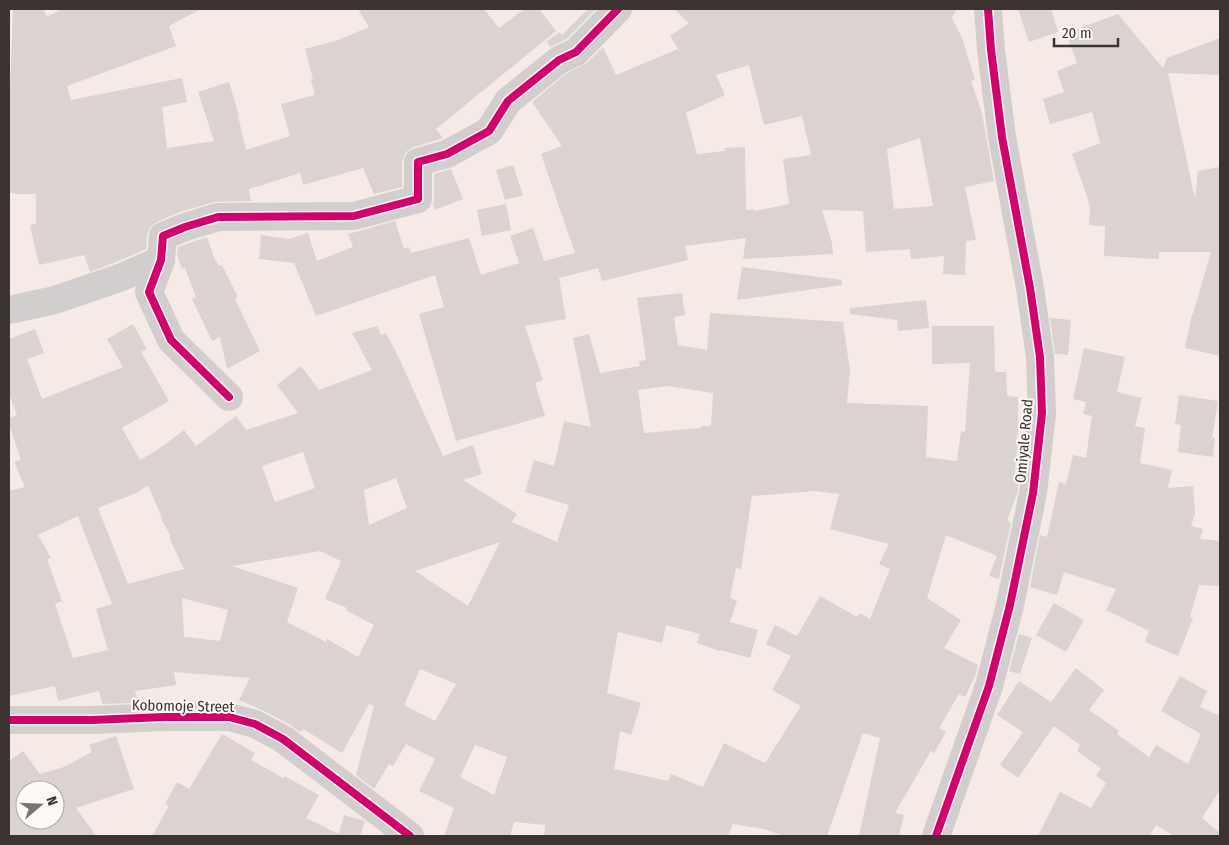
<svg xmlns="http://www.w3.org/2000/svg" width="1229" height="845" font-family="'Fira Sans Condensed',sans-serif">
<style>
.building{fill:#dbd3cf;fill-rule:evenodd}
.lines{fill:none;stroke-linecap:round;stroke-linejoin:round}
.minor{stroke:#d1cecd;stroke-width:28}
.cycleway-casing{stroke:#fdf9f7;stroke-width:11}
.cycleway{stroke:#d6006c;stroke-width:8}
.labels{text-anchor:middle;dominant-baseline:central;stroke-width:4;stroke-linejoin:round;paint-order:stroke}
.street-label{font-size:15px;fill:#3c3431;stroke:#fdf9f7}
</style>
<rect width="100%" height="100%" fill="#f5eae5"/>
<!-- building -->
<g class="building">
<path d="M13,9H43L47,17L62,9H201L169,26L176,46L67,86L71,100L182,78L187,102L162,107L167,148L214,141L198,92L229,82L239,116H238L246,150L290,136L281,104L315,95L311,80L313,79L305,49L338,40L369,27L358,9H484L499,28L524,9H539L556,31L436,129L443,138L414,147L406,152L402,162V187L374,194L363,168L303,185L300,173L249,189L251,201L214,202L180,212L157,222L150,227L147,235L146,249L116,262L90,272L84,255L39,265L30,225L36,224V194H15V193H9V92H10Z"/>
<path d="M588,9H596L567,39L550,47L547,41L560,32L562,35Z"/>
<path d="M674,9H957L952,18L962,38L975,80L971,81L982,113L994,181L965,187L976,240L966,241L965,275L943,274L944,256L911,259L910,249L866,252L863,211L822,210L832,243L833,254L743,259L746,238L685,246L688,260L602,281L598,268L559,278L566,319L525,326L543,380L535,383L545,416L456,441L419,314L444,307L435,275L316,316L294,263L259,259L261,235L289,239L308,233L317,261L353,247L348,234L395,221L404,249L409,247L411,253L469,238L481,275L519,263L510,236L533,228L544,261L575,253L541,154L562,146L532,102L567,73L587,63L603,47L616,75L678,49L670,36L689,23ZM749,65L764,125L802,116L811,155L783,159L789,204L754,211V209L746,210L745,147L725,148V151L697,154L686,113L725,95L716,75ZM920,138L933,206L894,209L887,149Z"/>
<path d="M1018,9H1051L1058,32L1029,42Z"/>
<path d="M1118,14L1163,68L1167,58L1220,38V75L1168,73L1195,199L1198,171L1220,167V356L1185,348L1192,314H1193L1211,252H1159V259L1104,256L1105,226L1089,225L1090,208L1087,196L1072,154L1100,143L1092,112L1050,124L1043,99L1064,92L1057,71L1077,63L1066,33Z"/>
<path d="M513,165L523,195L505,200L496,170Z"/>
<path d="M451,169L463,199L435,210L433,204L434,199V174Z"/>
<path d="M506,204L511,230L482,236L477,210Z"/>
<path d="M207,237L215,260H216L219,266L222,265L238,297L235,299L260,351L227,369L220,337L212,341L192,299L196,297L185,268L182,269L177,255L178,247Z"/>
<path d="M742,267L842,280V285L737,300Z"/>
<path d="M682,293L685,315L674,317L678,345L707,350L710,313L843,322L850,371L847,403L928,406L926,457L957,461L961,431L965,432L970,363L932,364V326H994L995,372H1006L1007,395L1008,396L1018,397V422L1020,423L1016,442H1018L1014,481L1018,483V491L1007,521L1011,523L999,579L989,576L997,556L946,535L927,598L961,620L944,648L978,665L975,676L965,697L959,694L939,728L946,732L934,753L931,751L895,813L904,815L899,836H859L880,738L863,733L827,836H784L764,829L733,824L728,836H544L545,825L514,822L510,836H444L454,808L419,791L435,759L406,744L393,766L389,764L374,789L356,775L374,706L369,704L342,753L303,729L301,732L298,731L291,725L262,710L239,700L250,678L174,672L176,685L135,691L138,701L131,703L102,704L99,691L58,701L55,686L9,696V491L25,487L14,462L21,460L9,424V418L17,415L9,394V339L35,329L44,353L27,359L42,399L123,367L107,339L133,324L147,349L141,352L169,401L122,428L140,460L160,448L184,430L196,446L236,416L246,430L298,413L277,385L301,366L319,390L372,370L352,333L377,326L381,335L386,333L399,358L443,456L473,445L482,474L463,480L517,514L512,522L557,542L569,505L525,492L534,460L554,466L564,421L591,427L573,338L589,334L600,373L640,366L639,361L646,360L637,298ZM668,386L713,393L711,426H701V428L644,433L638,390ZM303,452L315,488L275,502L262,466ZM396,478L407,508L369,525L364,490ZM148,485L162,518H161L171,537H169L184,569L128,584L98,508L136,493ZM814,491L839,494L830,529L889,544L879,564L890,569L870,619L860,613L857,617L820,596L797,636L775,625L766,644L791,656L772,690L801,706L765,763L724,743L703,787L671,774L668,781L614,769L620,731L631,735L641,703L607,693L618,632L662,643L666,625L700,634L697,643L720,651V650L750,658L758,630L730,622L737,601L730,598L736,568L741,569L752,496ZM78,516L112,604L96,609L108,650L73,658L55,604L62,601L47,559L51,558L38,535ZM500,542L468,606L415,571ZM320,551L341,561L325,599L347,608L346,610L374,625L358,657L327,639L326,642L287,622L298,588L232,566ZM182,598L228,610L220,641L184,637ZM420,669L456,684L435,721L404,705ZM475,745L507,757L494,795L460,777Z"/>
<path d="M926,300L929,328L898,331L897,320L850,314V308Z"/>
<path d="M1050,318L1071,320L1068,355L1055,354Z"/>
<path d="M1084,348L1125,357L1117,392L1142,398L1135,426L1145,428L1140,463L1172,470L1168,488L1193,486L1195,514L1191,526L1203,529L1200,539L1220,541V586L1199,585L1190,617L1193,618L1178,656L1145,642L1149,631L1106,610L1116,589L1064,572L1057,595L1030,587L1040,535L1047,537L1059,482L1066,484L1073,455L1086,458L1092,416L1083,414L1086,402L1073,399Z"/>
<path d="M1179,395L1218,401L1212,438H1215L1213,457L1178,452L1181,425L1175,424Z"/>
<path d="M1054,603L1084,620L1066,652L1036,635Z"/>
<path d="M1019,634L1032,638L1020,674L1009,671Z"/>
<path d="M1076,668L1104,690L1089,710L1119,731L1117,734L1149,757L1156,745L1188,764L1201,734L1161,711L1180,676L1207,691L1200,707L1220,716V790L1202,818L1220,833V836H1174L1156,825L1149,836H1038L1060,792L1091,808L1106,783L1096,775L1101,768L1077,751L1080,745L1054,726L1018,778L1000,765L1023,732L997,715L1019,681L1051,702Z"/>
<path d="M222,734L255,753L251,760L283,778L284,776L319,795L306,818L339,834L344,815L365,821L360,836H152L169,806L165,804L177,782L189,789Z"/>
<path d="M116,736L134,789L76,808L96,836H9V761L23,751L40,774L64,767L92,752L89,745ZM25,790H55V820H25Z"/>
</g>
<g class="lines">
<!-- minor -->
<g class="minor">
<path d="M9,310L55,300L122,277L161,260"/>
<path d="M229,397L171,340L149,292L161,260L163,236L185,227L218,217L354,216L418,199V162L447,154L489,131L508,101L559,60L576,52L618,9"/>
<path d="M9,720H92L164,717H229L255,724L283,739L410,836"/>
<path d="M936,836L989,686L1010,605L1033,493L1042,413L1040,357L1030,288L1002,137L991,50L988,9"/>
</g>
<defs>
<g id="cycleway">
<path d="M229,397L171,340L149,292L161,260L163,236L185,227L218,217L354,216L418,199V162L447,154L489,131L508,101L559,60L576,52L618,9"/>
<path d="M9,720H92L164,717H229L255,724L283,739L410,836"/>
<path d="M936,836L989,686L1010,605L1033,493L1042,413L1040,357L1030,288L1002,137L991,50L988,9"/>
</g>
</defs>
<!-- cycleway casing -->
<use href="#cycleway" class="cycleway-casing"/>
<!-- cycleway -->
<use href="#cycleway" class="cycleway"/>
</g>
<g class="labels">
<!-- street labels -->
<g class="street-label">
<text transform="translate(1024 441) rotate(-85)">Omiyale Road</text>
<text transform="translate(183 706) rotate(1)">Kobomoje Street</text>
</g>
</g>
<!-- border -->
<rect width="1229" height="845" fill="none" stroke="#3c3431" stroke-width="20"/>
<!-- north arrow -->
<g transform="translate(40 805) rotate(71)"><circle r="24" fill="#fdf9f7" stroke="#b0aaa8"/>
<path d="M0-4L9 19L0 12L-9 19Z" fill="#7d7470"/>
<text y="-8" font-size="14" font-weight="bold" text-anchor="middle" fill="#3c3431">N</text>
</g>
<!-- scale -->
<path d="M1054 38v8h64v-8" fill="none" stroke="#3c3431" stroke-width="2.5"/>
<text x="1062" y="38" font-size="15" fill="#3c3431" stroke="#fdf9f7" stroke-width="4" paint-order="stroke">20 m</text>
</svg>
